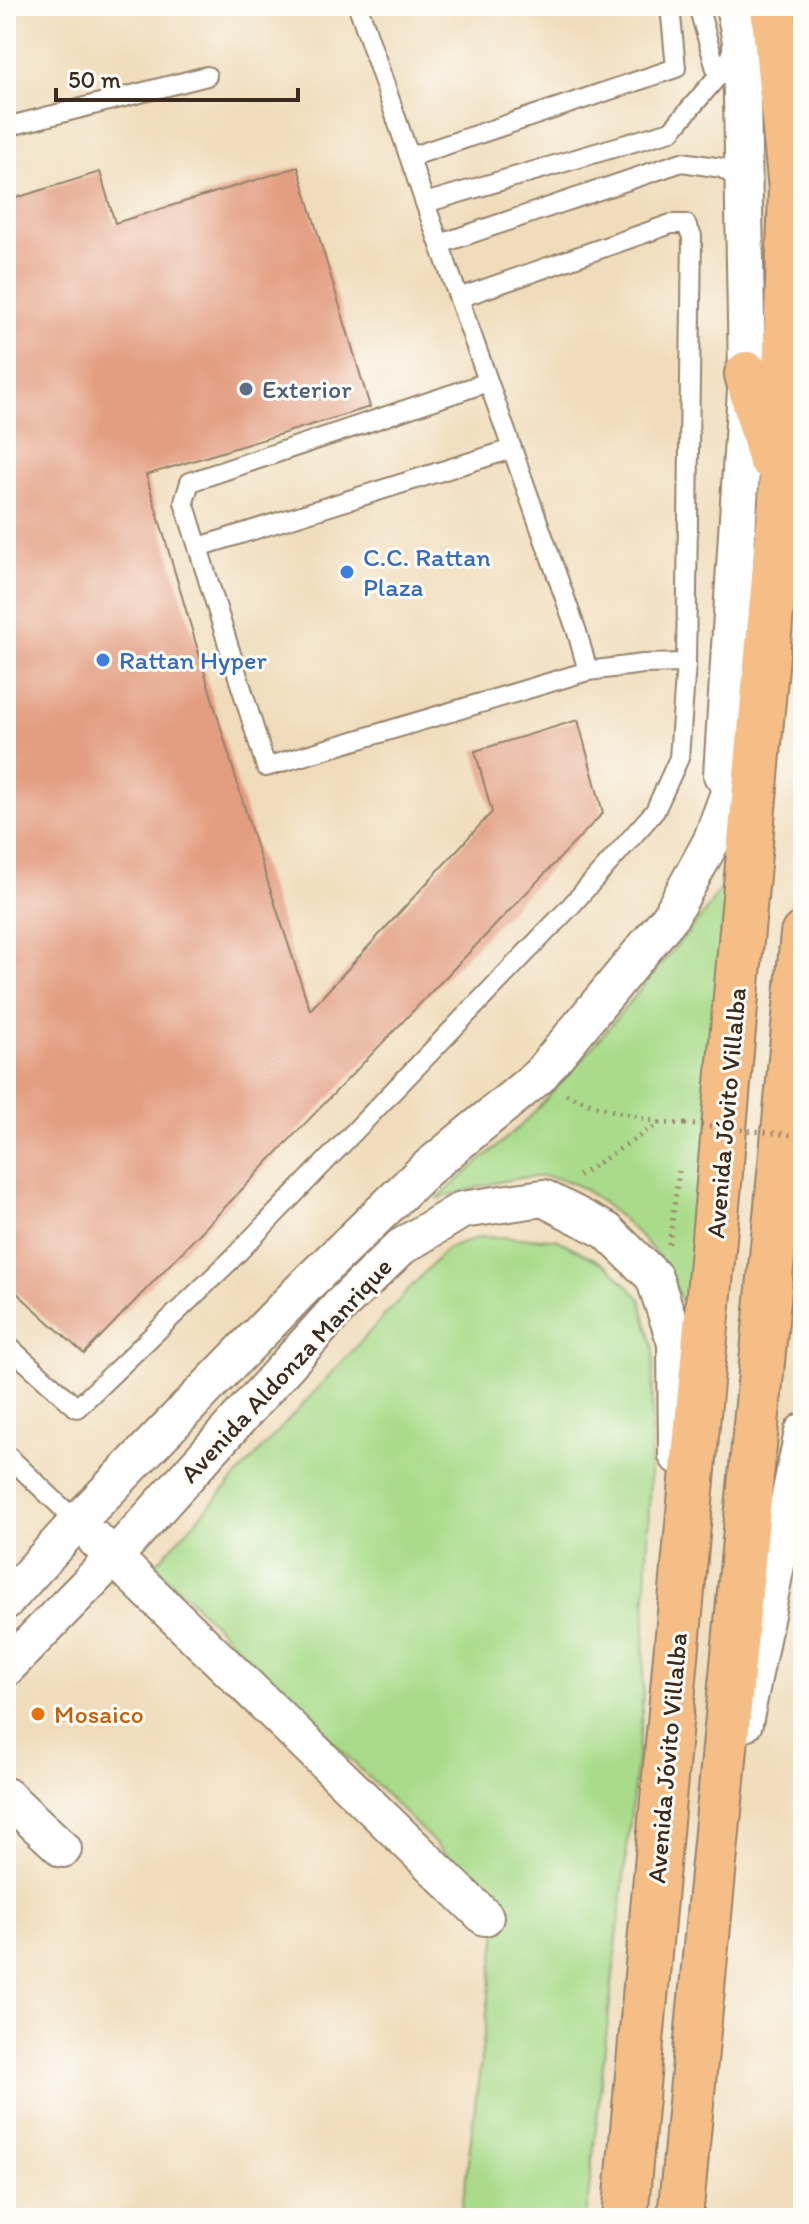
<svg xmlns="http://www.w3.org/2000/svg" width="809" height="2224" font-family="Itim,sans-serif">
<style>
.green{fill:#a9db8a;stroke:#728254;stroke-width:2}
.building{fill:#e39e81}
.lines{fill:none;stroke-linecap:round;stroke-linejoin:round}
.lane-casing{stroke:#96836c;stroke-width:22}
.street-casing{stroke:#96836c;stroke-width:40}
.primary-casing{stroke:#96836c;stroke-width:48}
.path{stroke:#96836c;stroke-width:5;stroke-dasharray:2 6;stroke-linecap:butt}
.lane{stroke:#fff;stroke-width:18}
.street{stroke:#fff;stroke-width:36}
.primary{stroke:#f6be87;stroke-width:44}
.path-bridge{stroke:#96836c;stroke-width:5;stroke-dasharray:2 6;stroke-linecap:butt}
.service-dot{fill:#5c6f8a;stroke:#fdfcf7;stroke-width:3}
.shop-dot{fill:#3f7fe0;stroke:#fdfcf7;stroke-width:3}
.food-dot{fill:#e8710a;stroke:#fdfcf7;stroke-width:3}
.labels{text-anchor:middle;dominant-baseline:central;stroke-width:6;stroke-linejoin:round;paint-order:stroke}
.service-label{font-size:26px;fill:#4e5e75;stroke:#fdfcf7;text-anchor:start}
.shop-label{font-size:26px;fill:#366cbe;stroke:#fdfcf7;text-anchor:start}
.street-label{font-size:26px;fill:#3b2a1e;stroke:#fdfcf7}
.food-label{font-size:26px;fill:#c56008;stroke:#fdfcf7;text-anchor:start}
</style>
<rect width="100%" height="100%" fill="#fdfcf7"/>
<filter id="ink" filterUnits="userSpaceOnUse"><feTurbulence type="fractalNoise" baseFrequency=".0125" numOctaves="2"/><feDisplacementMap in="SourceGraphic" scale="16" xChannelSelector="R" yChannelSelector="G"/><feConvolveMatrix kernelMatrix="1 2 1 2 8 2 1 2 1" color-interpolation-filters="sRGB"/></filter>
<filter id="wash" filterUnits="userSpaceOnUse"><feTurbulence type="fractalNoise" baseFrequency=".006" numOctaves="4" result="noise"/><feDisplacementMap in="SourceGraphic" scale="32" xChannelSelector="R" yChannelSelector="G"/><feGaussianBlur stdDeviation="1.8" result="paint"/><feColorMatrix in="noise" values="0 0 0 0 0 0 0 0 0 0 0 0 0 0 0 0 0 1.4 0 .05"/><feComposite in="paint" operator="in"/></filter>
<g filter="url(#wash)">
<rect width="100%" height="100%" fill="#f0dcba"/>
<!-- green -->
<g class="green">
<path d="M732,870L691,1324C682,1304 675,1280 662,1262C645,1238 593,1188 564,1180C529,1169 472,1189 437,1199L527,1120L584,1057L706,911Z"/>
<path d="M481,1237L556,1239L608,1266L640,1298L654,1350L642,1714L586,2218H461L500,1908L155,1565L446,1249Z"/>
</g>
<g id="blocks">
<!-- building -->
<path class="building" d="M298,167L370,407L146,475L256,846L310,1010L492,812L475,751L578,720L603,813L84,1354L6,1283V201L100,172L115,223Z"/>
</g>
</g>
<g filter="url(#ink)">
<use href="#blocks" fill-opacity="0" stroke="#96836c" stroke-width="2"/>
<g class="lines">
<defs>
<g id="lane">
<path d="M358,6L425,203L577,632L588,671"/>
<path d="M698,6L718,76"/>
<path d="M6,127L207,76"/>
<path d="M410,157L676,68L670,6"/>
<path d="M425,203L671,131L718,76L737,47"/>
<path d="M440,244L682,162L722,168L745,183"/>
<path d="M488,382L190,482L184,502L266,767L588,671L643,664L686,663"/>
<path d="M199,547L512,449"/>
<path d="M6,1344L77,1408L231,1260L569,908L655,811L679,758L686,663L692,236L686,224H671L459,298"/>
<path d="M6,1454L77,1522"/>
</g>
<g id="street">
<path d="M722,775L747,374L741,41L734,6"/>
<path d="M96,1540L485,1917"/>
<path d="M6,1601L77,1522L312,1279L424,1171L539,1076L670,917L711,842L750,735"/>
<path d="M6,1668L114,1557L341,1305L401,1247L462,1210L543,1198L607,1231L654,1277L676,1343L677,1455"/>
<path d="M744,1723L803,1432"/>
<path d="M6,1796L63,1849"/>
</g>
<g id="primary">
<path d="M747,374L770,457"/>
<path d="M625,2218L781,501L791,190L773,6"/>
<path d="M680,2218L803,934"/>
</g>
</defs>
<!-- lane casing -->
<use href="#lane" class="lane-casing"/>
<!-- street casing -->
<use href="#street" class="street-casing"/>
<!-- primary casing -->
<use href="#primary" class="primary-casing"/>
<!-- path -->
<g class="path">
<path d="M566,1094L596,1106L659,1123L574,1179"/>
<path d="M659,1123L685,1124"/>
<path d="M669,1244L679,1171"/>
</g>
<!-- lane -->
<use href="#lane" class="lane"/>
<!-- street -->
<use href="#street" class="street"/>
<!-- primary -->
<use href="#primary" class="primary"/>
<!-- path-bridge -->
<path class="path-bridge" d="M685,1124L803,1136"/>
</g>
</g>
<!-- markers -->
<circle class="service-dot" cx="246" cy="389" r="8"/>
<g class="shop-dot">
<circle cx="347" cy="572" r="8"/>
<circle cx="103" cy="660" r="8"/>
</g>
<circle class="food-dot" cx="38" cy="1714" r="8"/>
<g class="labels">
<!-- service labels -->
<g class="service-label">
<text x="262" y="389">Exterior</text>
</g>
<!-- shop labels -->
<g class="shop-label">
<text x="363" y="557">C.C. Rattan<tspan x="363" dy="30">Plaza</tspan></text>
<text x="119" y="660">Rattan Hyper</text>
</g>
<!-- street labels -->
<g class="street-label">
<text transform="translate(726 1113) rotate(-85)">Avenida Jóvito Villalba</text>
<text transform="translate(286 1370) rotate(-47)">Avenida Aldonza Manrique</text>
<text transform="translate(667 1758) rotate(-85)">Avenida Jóvito Villalba</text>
</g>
<!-- food labels -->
<g class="food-label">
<text x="54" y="1714">Mosaico</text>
</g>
</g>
<!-- margin -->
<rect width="809" height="2224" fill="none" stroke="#fdfcf7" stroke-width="32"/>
<!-- scale -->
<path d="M56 88v12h242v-12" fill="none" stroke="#3b2a1e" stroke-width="4"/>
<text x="68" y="88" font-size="24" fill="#3b2a1e" stroke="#fdfcf7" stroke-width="6" paint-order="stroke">50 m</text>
</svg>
